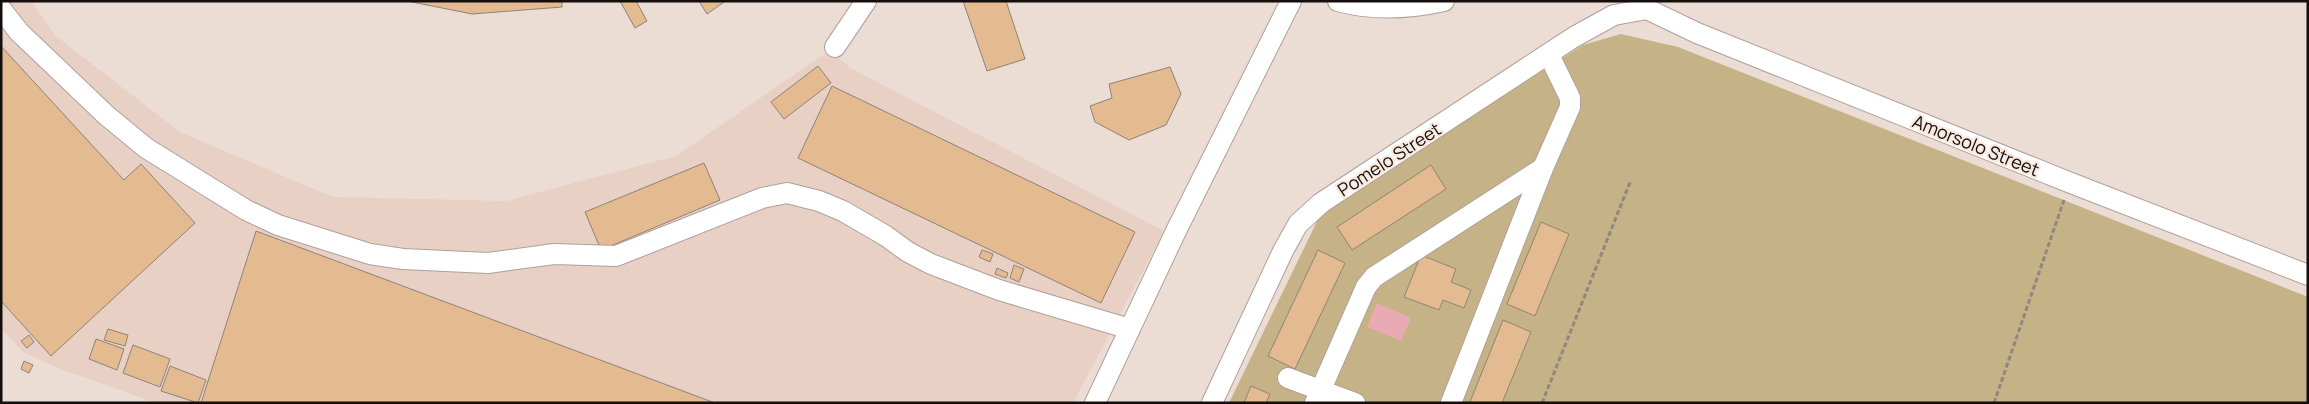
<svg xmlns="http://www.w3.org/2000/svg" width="2309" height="404" font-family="Manrope,sans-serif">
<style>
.built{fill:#e8d0c5}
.green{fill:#c6b287}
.water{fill:#e8abb4}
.building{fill:#e4ba91;stroke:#8e8379}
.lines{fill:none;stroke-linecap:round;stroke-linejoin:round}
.minor-casing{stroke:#afa099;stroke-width:22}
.path{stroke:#918680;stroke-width:3;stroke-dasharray:5 2.5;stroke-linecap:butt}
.minor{stroke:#fff;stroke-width:20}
.labels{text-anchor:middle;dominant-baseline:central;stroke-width:4.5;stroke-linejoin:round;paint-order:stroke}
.street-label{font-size:18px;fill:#140f0c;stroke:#f9e9e1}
</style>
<rect width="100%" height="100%" fill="#ebdcd4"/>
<!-- built -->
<path class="built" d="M1,1H31L57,37L180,132L333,197L506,201L676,156L830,50L850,68L1164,231L1073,403H156L58,368L23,352L1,328Z"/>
<!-- green -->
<path class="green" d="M1621,34L1678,47L2308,297V403H1229L1321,213L1583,45Z"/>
<!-- water -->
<path class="water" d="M1377,303L1411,318L1401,341L1367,327Z"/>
<!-- building -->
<g class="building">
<path d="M407,1H562V7L472,14Z"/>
<path d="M620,1H636L647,21L635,28Z"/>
<path d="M699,1H723L724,2L707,14Z"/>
<path d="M963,1H1006L1025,59L987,71Z"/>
<path d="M1,46L124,180L141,164L195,223L51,356L1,301Z"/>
<path d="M818,66L831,83L784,119L771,102Z"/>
<path d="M1170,67L1181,94L1166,125L1129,140L1095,122L1090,106L1112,98L1109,84Z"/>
<path d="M832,86L1135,232L1101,303L798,158Z"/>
<path d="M704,163L720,200L601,250L585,212Z"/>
<path d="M1431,165L1446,189L1352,250L1337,227Z"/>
<path d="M1541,222L1569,234L1535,316L1507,304Z"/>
<path d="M256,231L715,403H201Z"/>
<path d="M982,250L993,254L990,262L979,257Z"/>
<path d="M1318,250L1345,263L1295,369L1268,356Z"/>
<path d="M1421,255L1456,269L1451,282L1471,290L1464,308L1443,300L1439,310L1404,297Z"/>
<path d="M1014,265L1024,269L1019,282L1010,278Z"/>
<path d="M997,268L1008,273L1006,278L995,274Z"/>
<path d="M1503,320L1531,332L1502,403H1472L1470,402Z"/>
<path d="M108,329L128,335L125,346L104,340Z"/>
<path d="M29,335L34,342L27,348L21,341Z"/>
<path d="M96,339L124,349L117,370L89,359Z"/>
<path d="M133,345L170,359L160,387L123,373Z"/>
<path d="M24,361L33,365L29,373L21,369Z"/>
<path d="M170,366L206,380L198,403L161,391Z"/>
<path d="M1251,386L1270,394L1266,403H1244Z"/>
</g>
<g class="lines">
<defs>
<g id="minor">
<path d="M1338,1C1374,11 1408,9 1444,1"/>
<path d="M1,9L19,32L106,115L146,148L246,210L278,225L370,254L403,259L488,263L554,254L616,256L762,198L787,193L819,201L843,211L886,236L908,252L931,264L999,290L1130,329"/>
<path d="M1647,9L1697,33L2071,183L2308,275"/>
<path d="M835,47L866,1"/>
<path d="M1288,378L1355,403"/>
<path d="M1095,403L1176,231L1291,1"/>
<path d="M1212,403L1283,251L1298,224L1321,203L1574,37L1614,15L1647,9"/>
<path d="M1315,403L1366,287L1374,277L1543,168"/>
<path d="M1451,403L1543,168L1570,107V98L1549,55"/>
</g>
</defs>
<!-- minor casing -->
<use href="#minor" class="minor-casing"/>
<!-- path -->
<g class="path">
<path d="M1542,403L1631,180"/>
<path d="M1994,403L2064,200"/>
</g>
<!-- minor -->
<use href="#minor" class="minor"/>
</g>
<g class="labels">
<!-- street labels -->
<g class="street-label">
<text transform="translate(1976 145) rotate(22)">Amorsolo Street</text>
<text transform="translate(1389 159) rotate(-33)">Pomelo Street</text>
</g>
</g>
<!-- border -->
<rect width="2309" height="404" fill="none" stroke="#140f0c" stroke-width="5"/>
</svg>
